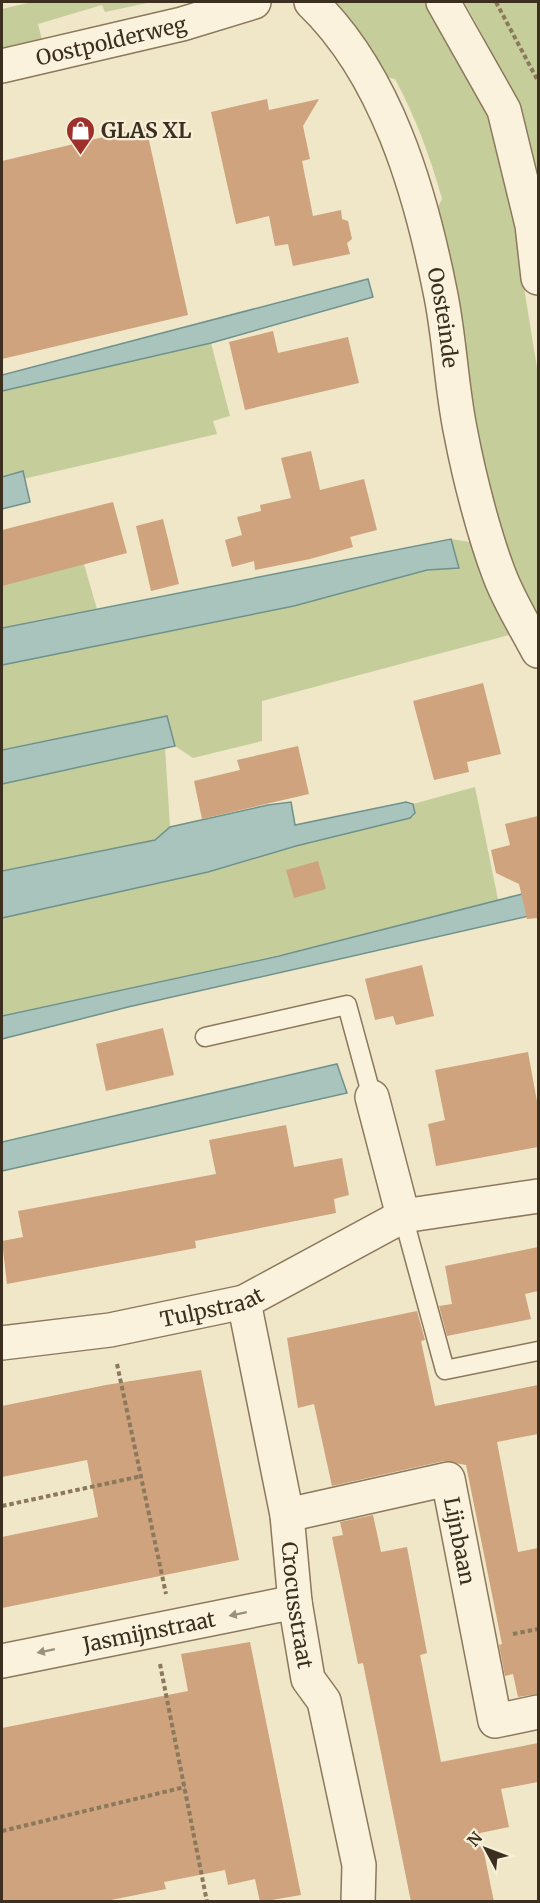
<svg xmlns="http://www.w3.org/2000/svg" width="540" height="1903" font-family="Merriweather,serif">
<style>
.green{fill:#c5ce9b}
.water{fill:#a9c4bd;stroke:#6f928c;stroke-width:1.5}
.building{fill:#cea37d}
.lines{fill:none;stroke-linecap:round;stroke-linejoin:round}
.service-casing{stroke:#8c785c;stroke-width:21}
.minor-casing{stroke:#8c785c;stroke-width:36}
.tertiary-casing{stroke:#8c785c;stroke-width:36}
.path{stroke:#8c785c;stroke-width:4;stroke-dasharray:4.5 3;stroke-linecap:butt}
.service{stroke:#faf2dc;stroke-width:18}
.minor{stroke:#faf2dc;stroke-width:33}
.tertiary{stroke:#faf2dc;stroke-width:33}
.oneway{fill:#9b907e}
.labels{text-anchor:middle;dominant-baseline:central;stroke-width:4.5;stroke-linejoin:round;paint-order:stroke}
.street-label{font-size:21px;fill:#3c2f20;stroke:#f7efd8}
.poi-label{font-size:21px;font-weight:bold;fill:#3c2f20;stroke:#f7efd8;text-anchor:start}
</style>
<rect width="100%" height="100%" fill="#f0e6c8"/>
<!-- green -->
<g class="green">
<path d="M32,2H152L105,12L102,5L38,24L42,40L2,50V9Z"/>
<path d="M333,2H427L483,102L503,158L538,374V622L504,543L483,467L434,215L442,199C430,156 416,118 395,79L380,76L359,37Z"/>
<path d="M464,2H538V176C522,113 497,58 464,2Z"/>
<path d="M211,343L230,416L213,421L217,434L23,479L22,472L2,477V391Z"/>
<path d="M451,539L470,542L509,635L262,701V741L193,758L175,746L167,716L2,750V665L294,606L427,570L459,568Z"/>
<path d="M81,554L97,609L2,628V571Z"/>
<path d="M165,747L170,827L155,840L2,871V784Z"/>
<path d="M475,787L501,914L459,929L298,969L293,952L2,1016V918L208,872L296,846L410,818L414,816L415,809L413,804Z"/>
</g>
<!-- water -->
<g class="water">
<path d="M368,279L373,297L211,343L2,391V375Z"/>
<path d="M23,471L30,502L2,509V477Z"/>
<path d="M451,539L459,568L427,570L294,606L2,665V628Z"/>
<path d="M167,716L175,746L2,784V750Z"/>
<path d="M291,802L295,825L406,802L413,804L415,813L410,818L296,846L208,872L2,918V871L155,840L170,827L268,805Z"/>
<path d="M538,890V914L128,1007L2,1039V1016L279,956Z"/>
<path d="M337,1064L347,1093L2,1171V1142Z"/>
</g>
<!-- building -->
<g class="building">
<path d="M267,99L269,110L319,99L303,126L310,159L302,161L313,216L341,210L342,219L348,221L352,239L347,243L350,254L293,266L288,244L275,246L269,216L236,224L211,112Z"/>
<path d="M146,127L188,315L2,359V161Z"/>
<path d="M273,331L278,353L348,337L359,383L245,410L229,342Z"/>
<path d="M311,451L320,490L364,479L377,530L350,537L353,547L310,559L255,570L254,561L232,567L225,540L242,535L237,517L261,511L260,505L291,498L281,458Z"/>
<path d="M113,502L127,553L2,586V530Z"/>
<path d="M163,519L179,584L151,591L136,526Z"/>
<path d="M483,683L501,754L467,762L469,772L434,780L413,701Z"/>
<path d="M298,746L309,794L202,819L194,781L240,770L237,760Z"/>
<path d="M538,816V918L527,919L519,884L496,873L491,850L510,845L505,824Z"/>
<path d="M318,861L326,889L294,898L286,870Z"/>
<path d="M422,965L434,1016L396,1025L393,1016L375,1020L365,979Z"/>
<path d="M163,1028L174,1075L106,1091L96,1044Z"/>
<path d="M528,1052L538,1107V1147L436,1166L428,1124L445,1120L435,1070Z"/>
<path d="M286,1125L294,1167L342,1158L349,1195L334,1199L336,1213L195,1241L196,1248L7,1284L2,1241L23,1237L18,1211L216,1174L209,1140Z"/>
<path d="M538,1247V1291L525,1294L531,1319L447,1336L439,1306L452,1304L445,1266Z"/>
<path d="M417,1311L425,1340L421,1341L435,1406L538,1385V1434L497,1442L518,1552L538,1548V1694L518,1697L513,1674L505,1676L499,1645L502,1644L466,1465L444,1461L332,1486L314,1404L298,1408L287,1338Z"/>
<path d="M201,1370L239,1560L2,1608V1537L98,1517L87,1460L2,1477V1406L106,1385Z"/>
<path d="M373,1515L381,1552L407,1547L427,1653L420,1655L441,1762L538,1743V1782L501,1789L509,1827L480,1833L494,1902H411L363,1663L358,1664L332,1537L343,1535L340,1522Z"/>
<path d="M250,1642L301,1895L260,1902L255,1879L228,1885L225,1870L164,1882L166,1889L101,1902H2V1728L188,1691L181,1654Z"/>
</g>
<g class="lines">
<defs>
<g id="service">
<path d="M205,1037L347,1005L372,1097"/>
<path d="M403,1216L445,1370L538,1351"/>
</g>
<g id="minor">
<path id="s1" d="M311,2C386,74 420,190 440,291C450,338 451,387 461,434C469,476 484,535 499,574C509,601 525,626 538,651"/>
<path d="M372,1097L403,1216"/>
<path id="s2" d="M244,1302L287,1515L295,1602L308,1679L324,1701L359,1865L358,1902"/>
<path id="s3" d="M2,1343L110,1330L244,1302L403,1216L538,1196"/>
<path id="s4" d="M287,1515L448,1479L495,1721L538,1712"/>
<path id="s5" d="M2,1661L295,1602"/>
</g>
<g id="tertiary">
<path d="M443,2L504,110L532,225L538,278"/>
<path id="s6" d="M2,66L182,24L254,2"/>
</g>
</defs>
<!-- service casing -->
<use href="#service" class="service-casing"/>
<!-- minor casing -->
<use href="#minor" class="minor-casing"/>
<!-- tertiary casing -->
<use href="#tertiary" class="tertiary-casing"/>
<!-- path -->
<g class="path">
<path d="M496,2L538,81"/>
<path d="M117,1364L166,1594"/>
<path d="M2,1506L142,1476"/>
<path d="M513,1634L538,1629"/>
<path d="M160,1664L207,1902"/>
<path d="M2,1831L185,1787"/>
</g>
<!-- service -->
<use href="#service" class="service"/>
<!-- minor -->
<use href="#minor" class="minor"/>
<!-- tertiary -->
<use href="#tertiary" class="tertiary"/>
</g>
<!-- one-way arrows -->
<defs><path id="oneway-solid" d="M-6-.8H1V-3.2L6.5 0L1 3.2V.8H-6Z" transform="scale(1.5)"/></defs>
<g class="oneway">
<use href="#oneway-solid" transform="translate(238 1614) rotate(168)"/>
<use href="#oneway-solid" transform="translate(46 1651) rotate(168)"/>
</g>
<!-- icons -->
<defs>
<symbol id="shop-pin" viewBox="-11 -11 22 30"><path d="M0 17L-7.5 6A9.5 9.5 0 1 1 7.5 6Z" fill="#9d302b" stroke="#f7efd8"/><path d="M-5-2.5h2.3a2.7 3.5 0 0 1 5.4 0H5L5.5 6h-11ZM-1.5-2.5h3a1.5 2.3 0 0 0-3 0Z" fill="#fff"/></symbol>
</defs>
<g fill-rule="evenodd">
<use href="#shop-pin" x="64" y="114" width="33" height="45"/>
</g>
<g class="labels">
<!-- street labels -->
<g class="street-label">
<text stroke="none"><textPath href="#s6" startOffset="112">Oostpolderweg</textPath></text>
<text stroke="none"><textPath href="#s1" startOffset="348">Oosteinde</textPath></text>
<text stroke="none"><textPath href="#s3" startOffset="213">Tulpstraat</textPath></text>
<text stroke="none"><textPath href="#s4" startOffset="228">Lijnbaan</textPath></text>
<text stroke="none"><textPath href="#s2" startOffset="308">Crocusstraat</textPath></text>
<text stroke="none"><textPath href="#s5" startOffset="150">Jasmijnstraat</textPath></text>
</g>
<!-- poi labels -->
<g class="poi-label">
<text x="101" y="130">GLAS XL</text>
</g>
</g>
<!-- border -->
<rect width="540" height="1903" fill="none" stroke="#3c2f20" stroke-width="6"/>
<!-- north arrow -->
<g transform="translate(486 1849) rotate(311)" stroke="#f7efd8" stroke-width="4.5" paint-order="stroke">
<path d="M0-4.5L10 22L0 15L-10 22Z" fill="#3c2f20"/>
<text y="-9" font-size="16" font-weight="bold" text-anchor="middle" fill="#3c2f20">N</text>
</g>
</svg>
